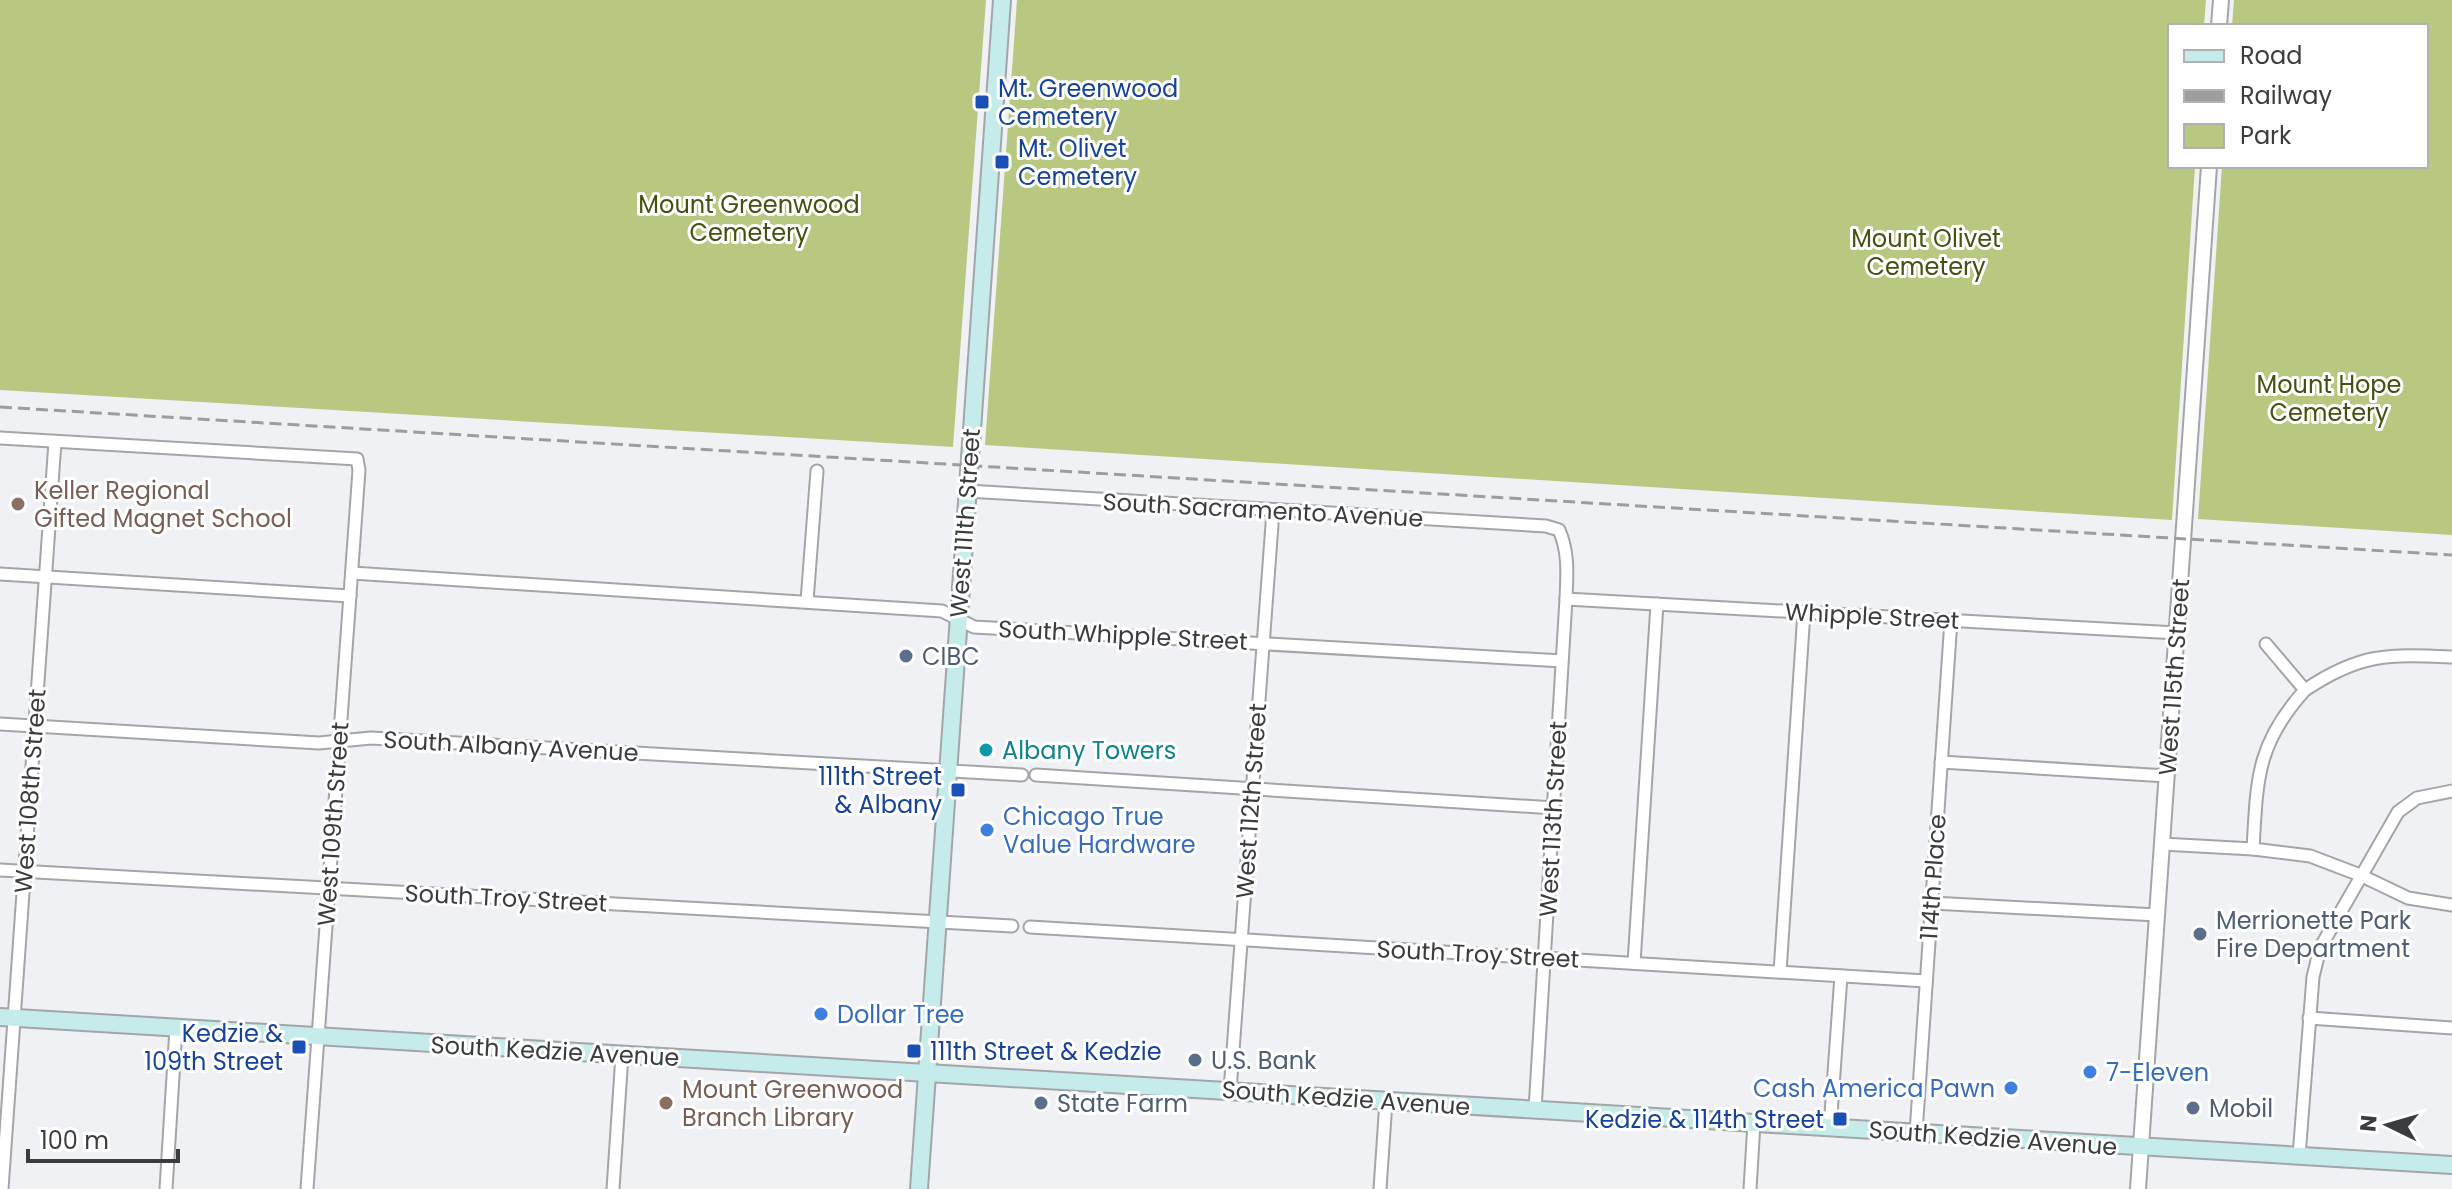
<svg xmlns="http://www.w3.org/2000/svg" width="2452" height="1189" font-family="Poppins,sans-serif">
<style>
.green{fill:#b8c880}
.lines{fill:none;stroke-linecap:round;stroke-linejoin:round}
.minor-casing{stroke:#a3a5a9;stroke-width:15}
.tertiary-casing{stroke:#a3a5a9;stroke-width:18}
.secondary-casing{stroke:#a3a5a9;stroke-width:20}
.minor{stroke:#fff;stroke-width:11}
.tertiary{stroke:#fff;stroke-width:14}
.secondary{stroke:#c5eceb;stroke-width:16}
.rail{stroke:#9b9d9f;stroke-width:3;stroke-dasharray:12 6;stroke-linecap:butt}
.transit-dot{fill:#1a4fb4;stroke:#fff;stroke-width:3}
.education-dot{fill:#8d6e63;stroke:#fff;stroke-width:3}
.service-dot{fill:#5c6f8a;stroke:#fff;stroke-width:3}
.culture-dot{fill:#0f9aa8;stroke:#fff;stroke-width:3}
.shop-dot{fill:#3f7fe0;stroke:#fff;stroke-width:3}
.labels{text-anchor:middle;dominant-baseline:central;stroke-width:6;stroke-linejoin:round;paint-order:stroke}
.transit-label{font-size:24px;fill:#164399;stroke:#fff;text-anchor:start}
.park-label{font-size:24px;fill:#465010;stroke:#fff}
.education-label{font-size:24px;fill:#785e54;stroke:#fff;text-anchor:start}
.street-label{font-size:24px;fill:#3b3c3d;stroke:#fff}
.service-label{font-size:24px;fill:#4e5e75;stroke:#fff;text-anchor:start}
.culture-label{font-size:24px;fill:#0d838f;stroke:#fff;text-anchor:start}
.shop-label{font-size:24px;fill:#366cbe;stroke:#fff;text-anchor:start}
</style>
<rect width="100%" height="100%" fill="#eff1f5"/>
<!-- green -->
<g class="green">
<path d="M0,0H986L953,447L0,390Z"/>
<path d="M1017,0H2206L2204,26H2170V166H2195L2172,520L985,445Z"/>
<path d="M2234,0H2452V535L2198,519L2222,166H2426V26H2232Z"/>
</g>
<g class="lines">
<defs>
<g id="minor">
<path d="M0,438L357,459L359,470L307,1189"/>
<path d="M967,491L1546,526L1559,530C1569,552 1567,575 1566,599L1535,1110"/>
<path d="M352,573L942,611L974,627L1562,661"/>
<path d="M0,574L350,596"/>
<path d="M1566,599L2177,633"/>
<path d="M807,601L817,471"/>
<path d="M2305,690C2360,653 2388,654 2452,657"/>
<path d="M0,724L319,743L371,738L1022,775"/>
<path d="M1941,762L2167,776"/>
<path d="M1036,775L1554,808"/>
<path d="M2162,844L2253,849L2310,856L2360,875L2408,898L2452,905"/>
<path d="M2253,849C2257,780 2256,744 2305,690L2266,644"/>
<path d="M0,870L1012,926"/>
<path d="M1932,903L2157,915"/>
<path d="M1030,927L1926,981"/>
<path d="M1634,963L1657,604"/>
<path d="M1780,972L1804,612"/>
<path d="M2309,1018L2452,1028"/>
<path d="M1230,1091L1273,511"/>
<path d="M1830,1128L1841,976"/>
<path d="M1916,1133L1951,620"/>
<path d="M2299,1156L2313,977L2320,948L2398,812L2417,798L2452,791"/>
<path d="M2,1189L55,442"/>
<path d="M166,1189L176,1028"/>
<path d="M613,1189L622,1055"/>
<path d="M1380,1189L1386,1101"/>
<path d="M1750,1189L1754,1123"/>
</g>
<g id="tertiary">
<path d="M2219,26L2221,0"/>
<path d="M2138,1189L2209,166"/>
</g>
<g id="secondary">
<path d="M0,1017L2452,1165"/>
<path d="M919,1189L1002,0"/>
</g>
</defs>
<!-- minor casing -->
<use href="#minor" class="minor-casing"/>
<!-- tertiary casing -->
<use href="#tertiary" class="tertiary-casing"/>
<!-- secondary casing -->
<use href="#secondary" class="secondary-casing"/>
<!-- minor -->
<use href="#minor" class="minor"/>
<!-- tertiary -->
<use href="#tertiary" class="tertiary"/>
<!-- secondary -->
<use href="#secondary" class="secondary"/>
<!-- rail -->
<path class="rail" d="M0,407L2452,555"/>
</g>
<!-- markers -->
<g class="transit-dot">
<rect x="974" y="94" width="16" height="16" rx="4"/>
<rect x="994" y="154" width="16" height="16" rx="4"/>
<rect x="950" y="782" width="16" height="16" rx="4"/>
<rect x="291" y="1039" width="16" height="16" rx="4"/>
<rect x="906" y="1043" width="16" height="16" rx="4"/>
<rect x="1832" y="1111" width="16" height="16" rx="4"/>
</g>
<g class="education-dot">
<circle cx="18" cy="504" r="8"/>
<circle cx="666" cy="1103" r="8"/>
</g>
<g class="service-dot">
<circle cx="906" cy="656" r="8"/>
<circle cx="2200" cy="934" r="8"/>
<circle cx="1195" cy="1060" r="8"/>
<circle cx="1041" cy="1103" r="8"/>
<circle cx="2193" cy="1108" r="8"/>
</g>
<circle class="culture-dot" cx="986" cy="750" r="8"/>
<g class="shop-dot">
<circle cx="987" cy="830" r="8"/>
<circle cx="821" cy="1014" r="8"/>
<circle cx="2090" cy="1072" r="8"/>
<circle cx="2011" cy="1088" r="8"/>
</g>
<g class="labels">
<!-- transit labels -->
<g class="transit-label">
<text x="998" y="88">Mt. Greenwood<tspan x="998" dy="28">Cemetery</tspan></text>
<text x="1018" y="148">Mt. Olivet<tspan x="1018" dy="28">Cemetery</tspan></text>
<text x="942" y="776" text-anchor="end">111th Street<tspan x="942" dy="28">&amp; Albany</tspan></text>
<text x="283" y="1033" text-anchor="end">Kedzie &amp;<tspan x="283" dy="28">109th Street</tspan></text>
<text x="930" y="1051">111th Street &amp; Kedzie</text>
<text x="1824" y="1119" text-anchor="end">Kedzie &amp; 114th Street</text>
</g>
<!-- park labels -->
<g class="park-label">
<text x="749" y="204">Mount Greenwood<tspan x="749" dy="28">Cemetery</tspan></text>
<text x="1926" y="238">Mount Olivet<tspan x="1926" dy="28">Cemetery</tspan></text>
<text x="2329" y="384">Mount Hope<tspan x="2329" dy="28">Cemetery</tspan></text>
</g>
<!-- education labels -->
<g class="education-label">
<text x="34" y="490">Keller Regional<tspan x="34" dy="28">Gifted Magnet School</tspan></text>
<text x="682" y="1089">Mount Greenwood<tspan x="682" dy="28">Branch Library</tspan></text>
</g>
<!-- street labels -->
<g class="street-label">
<text transform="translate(1263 510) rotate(3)">South Sacramento Avenue</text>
<text transform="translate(965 523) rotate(-86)">West 111th Street</text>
<text transform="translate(1872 616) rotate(3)">Whipple Street</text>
<text transform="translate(1123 635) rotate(3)">South Whipple Street</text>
<text transform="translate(2174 677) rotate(-86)">West 115th Street</text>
<text transform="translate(511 746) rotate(3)">South Albany Avenue</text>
<text transform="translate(30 791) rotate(-86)">West 108th Street</text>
<text transform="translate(1251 801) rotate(-86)">West 112th Street</text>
<text transform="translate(1553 819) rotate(-87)">West 113th Street</text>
<text transform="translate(333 824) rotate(-86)">West 109th Street</text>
<text transform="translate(1933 877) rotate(-86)">114th Place</text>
<text transform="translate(506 898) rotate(3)">South Troy Street</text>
<text transform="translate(1478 954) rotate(3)">South Troy Street</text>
<text transform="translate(555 1051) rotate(3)">South Kedzie Avenue</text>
<text transform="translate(1346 1098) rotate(4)">South Kedzie Avenue</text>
<text transform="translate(1993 1138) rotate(4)">South Kedzie Avenue</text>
</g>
<!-- service labels -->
<g class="service-label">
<text x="922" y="656">CIBC</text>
<text x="2216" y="920">Merrionette Park<tspan x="2216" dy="28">Fire Department</tspan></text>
<text x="1211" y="1060">U.S. Bank</text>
<text x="1057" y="1103">State Farm</text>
<text x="2209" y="1108">Mobil</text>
</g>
<!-- culture labels -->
<g class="culture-label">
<text x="1002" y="750">Albany Towers</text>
</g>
<!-- shop labels -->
<g class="shop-label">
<text x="1003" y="816">Chicago True<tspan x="1003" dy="28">Value Hardware</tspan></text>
<text x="837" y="1014">Dollar Tree</text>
<text x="2106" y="1072">7-Eleven</text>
<text x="1995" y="1088" text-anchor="end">Cash America Pawn</text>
</g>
</g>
<!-- legend -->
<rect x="2168" y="24" width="260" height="144" fill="#ffffff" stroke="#b1b1b1" stroke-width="2"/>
<rect x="2184" y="50" width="40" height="12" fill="#c5eceb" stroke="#b1b1b1" stroke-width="2"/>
<text x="2240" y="64" font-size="24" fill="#3b3c3d">Road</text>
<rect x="2184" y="90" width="40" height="12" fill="#9b9d9f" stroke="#b1b1b1" stroke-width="2"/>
<text x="2240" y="104" font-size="24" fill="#3b3c3d">Railway</text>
<rect x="2184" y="124" width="40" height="24" fill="#b8c880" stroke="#b1b1b1" stroke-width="2"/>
<text x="2240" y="144" font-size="24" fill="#3b3c3d">Park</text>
<!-- north arrow -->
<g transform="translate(2388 1125) rotate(275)" stroke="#ffffff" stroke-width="6" paint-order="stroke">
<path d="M0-6L14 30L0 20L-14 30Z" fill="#3b3c3d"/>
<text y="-12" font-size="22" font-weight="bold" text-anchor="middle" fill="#3b3c3d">N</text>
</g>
<!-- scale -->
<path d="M28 1149v12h150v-12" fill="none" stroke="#3b3c3d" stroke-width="4"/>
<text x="40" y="1149" font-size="24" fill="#3b3c3d" stroke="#ffffff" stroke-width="6" paint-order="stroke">100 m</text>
</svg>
